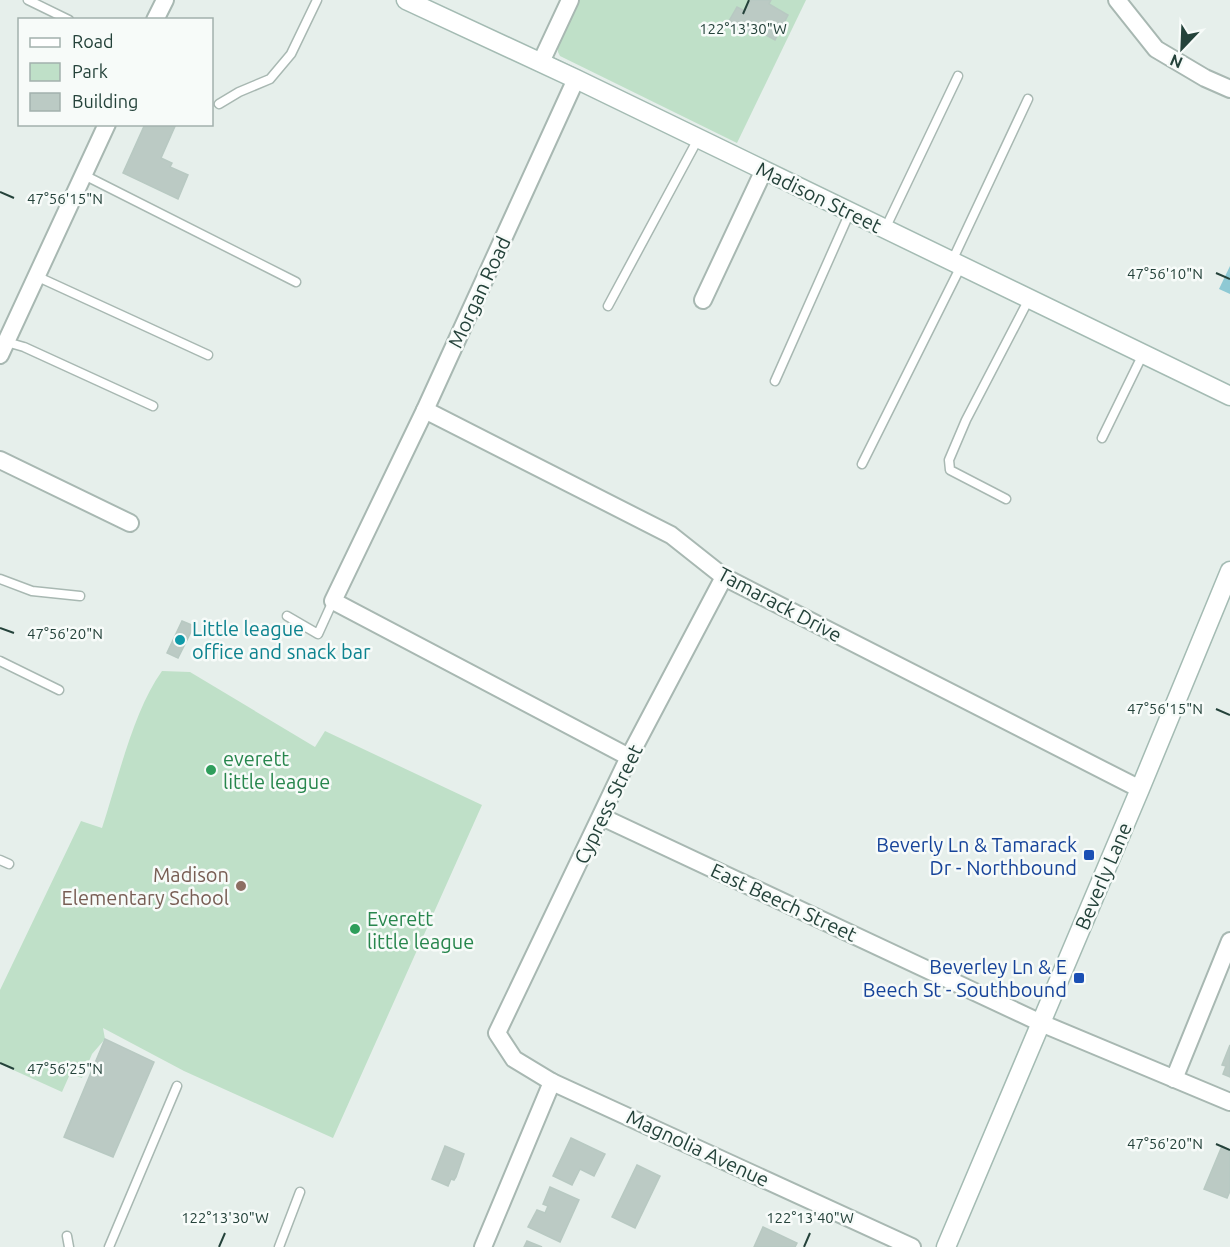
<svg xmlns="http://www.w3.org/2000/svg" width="1230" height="1247" font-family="Ubuntu,sans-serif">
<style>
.green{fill:#bfe0c8}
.water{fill:#8ec9d4}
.building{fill:#bbcac4;stroke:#b8c9c2;stroke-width:1.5}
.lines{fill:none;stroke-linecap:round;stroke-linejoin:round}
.lane-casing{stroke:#a8b8b2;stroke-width:11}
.street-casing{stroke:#a8b8b2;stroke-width:20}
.secondary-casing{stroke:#a4bbb3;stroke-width:21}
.lane{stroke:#fff;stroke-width:8}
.street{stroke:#fff;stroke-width:16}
.secondary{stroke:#fff;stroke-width:18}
.ticks{fill:none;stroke:#24423a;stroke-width:2}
.culture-dot{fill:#0f9aa8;stroke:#f7fbf9;stroke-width:2}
.leisure-dot{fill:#2e9e5b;stroke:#f7fbf9;stroke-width:2}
.transit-dot{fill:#1a4fb4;stroke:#f7fbf9;stroke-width:2}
.education-dot{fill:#8d6e63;stroke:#f7fbf9;stroke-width:2}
.labels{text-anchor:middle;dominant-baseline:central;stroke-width:5;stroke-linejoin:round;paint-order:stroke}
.street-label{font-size:20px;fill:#24423a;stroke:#f7fbf9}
.culture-label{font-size:20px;fill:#0d838f;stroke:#f7fbf9;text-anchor:start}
.leisure-label{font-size:20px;fill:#27864d;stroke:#f7fbf9;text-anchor:start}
.transit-label{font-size:20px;fill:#164399;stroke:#f7fbf9;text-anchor:end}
.education-label{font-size:20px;fill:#785e54;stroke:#f7fbf9;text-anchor:end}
.ticks-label{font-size:15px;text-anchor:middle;fill:#24423a;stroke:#f7fbf9;stroke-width:5;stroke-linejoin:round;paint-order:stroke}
</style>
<rect width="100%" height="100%" fill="#e6efeb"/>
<!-- green -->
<g class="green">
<path d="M579,0H806L737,143L560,56L558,52V44Z"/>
<path d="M162,671L190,672L315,747L325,731L482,805L333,1138L184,1071L103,1028L105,1039L92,1054L82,1078L70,1074L62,1092L0,1064V990L81,821L102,828C118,780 133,711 162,671Z"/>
</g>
<!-- water -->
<path class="water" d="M1230,266V294L1219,289Z"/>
<!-- building -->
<g class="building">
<path d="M751,0H771L769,4L788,15L775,40L757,30L754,36L729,21L737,7L745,11Z"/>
<path d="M145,124H176L161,158L172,163L170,167L188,175L178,199L123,173Z"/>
<path d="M182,621L194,626L178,658L167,653Z"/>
<path d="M105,1039L154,1062L113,1157L64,1137Z"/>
<path d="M1230,1045V1077L1223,1074L1226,1066L1222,1065Z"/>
<path d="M571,1138L605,1154L594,1176L580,1169L572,1185L553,1176Z"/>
<path d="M445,1146L464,1154L456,1177L454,1180L451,1179L448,1186L432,1179Z"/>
<path d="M1222,1146L1230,1150V1191L1227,1198L1204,1189Z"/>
<path d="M637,1165L660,1176L635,1228L612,1217Z"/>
<path d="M550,1187L579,1200L560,1242L528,1227L537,1210L545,1213L548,1206L543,1204Z"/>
<path d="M763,1227L797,1243L795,1247H754Z"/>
<path d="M527,1241L542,1247H524Z"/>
</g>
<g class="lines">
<defs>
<g id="lane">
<path d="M28,0L69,20"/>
<path d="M219,104L239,92L270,79L291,54L317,0"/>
<path d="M84,175L296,282"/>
<path d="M885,229L958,76"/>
<path d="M952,261L1028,99"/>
<path d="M36,276L208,355"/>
<path d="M608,306L698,139"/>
<path d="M3,341L24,347L153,406"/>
<path d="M775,381L850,212"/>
<path d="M1102,438L1143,354"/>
<path d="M862,464L961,266"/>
<path d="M1006,499L950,470L949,460L966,420L1029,299"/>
<path d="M0,579L32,591L80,596"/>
<path d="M287,616L318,634L333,601"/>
<path d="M0,661L59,690"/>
<path d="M0,860L9,864"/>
<path d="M67,1236L69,1247"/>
<path d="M109,1247L177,1086"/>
<path d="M279,1247L300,1192"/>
</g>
<g id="street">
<path d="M570,0L541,62L576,79L425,410L333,601L629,757"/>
<path d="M1117,0L1156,49L1205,78L1230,89"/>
<path d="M155,20L165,0"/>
<path d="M703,300L764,170"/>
<path d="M0,355L107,124"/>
<path d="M425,410L671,535L724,577L1140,789"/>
<path d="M0,460L130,523"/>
<path d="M724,577L629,757L497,1033L514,1059L552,1082L912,1247"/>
<path d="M602,817L1041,1023L1230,1102"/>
<path d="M1174,1079L1230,941"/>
<path d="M483,1247L552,1082"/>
</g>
<g id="secondary">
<path d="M406,0L576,79L1230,396"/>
<path d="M946,1247L1140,789L1230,571"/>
</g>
</defs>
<!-- lane casing -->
<use href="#lane" class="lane-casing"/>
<!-- street casing -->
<use href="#street" class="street-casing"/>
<!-- secondary casing -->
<use href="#secondary" class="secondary-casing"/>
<!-- lane -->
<use href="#lane" class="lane"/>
<!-- street -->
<use href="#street" class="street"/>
<!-- secondary -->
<use href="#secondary" class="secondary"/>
</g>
<!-- ticks -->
<path class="ticks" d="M743,14L749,0M0,192L14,198M1216,273L1230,279M0,628L14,633M1216,709L1230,715M0,1063L14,1069M1216,1144L1230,1150M219,1247L225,1233M804,1247L810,1233"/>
<!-- markers -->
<circle class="culture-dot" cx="180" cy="640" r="6"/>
<g class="leisure-dot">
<circle cx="211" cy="770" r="6"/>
<circle cx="355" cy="929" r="6"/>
</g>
<g class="transit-dot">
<rect x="1083" y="849" width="12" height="12" rx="3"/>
<rect x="1073" y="972" width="12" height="12" rx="3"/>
</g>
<circle class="education-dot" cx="241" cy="886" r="6"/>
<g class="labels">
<!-- street labels -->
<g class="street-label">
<text transform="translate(819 197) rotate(26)">Madison Street</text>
<text transform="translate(479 292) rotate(-65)">Morgan Road</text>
<text transform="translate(780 604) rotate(28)">Tamarack Drive</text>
<text transform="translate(608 804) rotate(-64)">Cypress Street</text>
<text transform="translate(1103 876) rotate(-67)">Beverly Lane</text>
<text transform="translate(784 902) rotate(25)">East Beech Street</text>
<text transform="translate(698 1148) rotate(25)">Magnolia Avenue</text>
</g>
<!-- culture labels -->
<g class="culture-label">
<text x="192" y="628">Little league<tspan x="192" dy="23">office and snack bar</tspan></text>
</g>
<!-- leisure labels -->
<g class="leisure-label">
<text x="223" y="758">everett<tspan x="223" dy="23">little league</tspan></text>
<text x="367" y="918">Everett<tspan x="367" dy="23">little league</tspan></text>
</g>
<!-- transit labels -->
<g class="transit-label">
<text x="1077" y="844">Beverly Ln &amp; Tamarack<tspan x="1077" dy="23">Dr - Northbound</tspan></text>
<text x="1067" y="966">Beverley Ln &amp; E<tspan x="1067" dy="23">Beech St - Southbound</tspan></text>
</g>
<!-- education labels -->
<g class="education-label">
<text x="229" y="874">Madison<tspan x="229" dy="23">Elementary School</tspan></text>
</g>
</g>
<g class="ticks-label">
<text x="743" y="34">122°13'30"W</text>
<text x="65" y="204">47°56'15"N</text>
<text x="1165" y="279">47°56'10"N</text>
<text x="65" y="639">47°56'20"N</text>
<text x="1165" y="714">47°56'15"N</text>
<text x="65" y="1074">47°56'25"N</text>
<text x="1165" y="1149">47°56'20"N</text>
<text x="225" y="1223">122°13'30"W</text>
<text x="810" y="1223">122°13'40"W</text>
</g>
<!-- legend -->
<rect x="18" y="18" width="195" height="108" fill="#f7fbf9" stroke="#a3b1ad" stroke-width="1.5"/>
<rect x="30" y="38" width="30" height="9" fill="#ffffff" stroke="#a3b1ad" stroke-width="1.5"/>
<text x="72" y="48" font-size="18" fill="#24423a">Road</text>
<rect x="30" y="63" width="30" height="18" fill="#bfe0c8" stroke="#a3b1ad" stroke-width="1.5"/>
<text x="72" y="78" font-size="18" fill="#24423a">Park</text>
<rect x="30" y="93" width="30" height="18" fill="#bbcac4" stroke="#a3b1ad" stroke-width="1.5"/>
<text x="72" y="108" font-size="18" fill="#24423a">Building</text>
<!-- north arrow -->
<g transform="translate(1182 48) rotate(203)" stroke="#f7fbf9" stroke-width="4.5" paint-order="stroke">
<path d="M0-4.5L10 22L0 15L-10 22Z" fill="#24423a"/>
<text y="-9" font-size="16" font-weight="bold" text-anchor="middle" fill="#24423a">N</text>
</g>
</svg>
